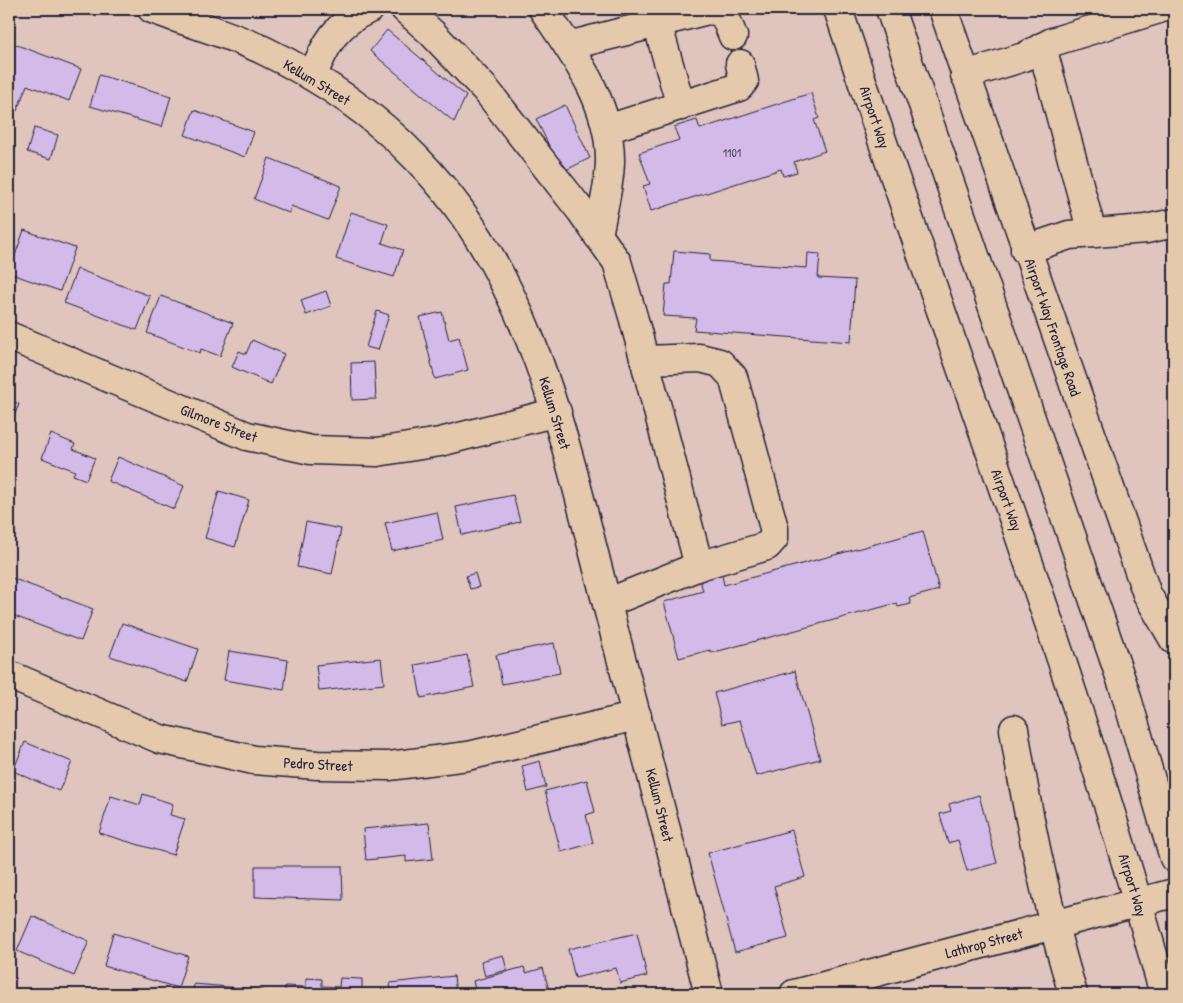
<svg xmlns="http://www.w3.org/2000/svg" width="1183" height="1003" font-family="'Patrick Hand',sans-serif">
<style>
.building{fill:#d4bae8;stroke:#22223b}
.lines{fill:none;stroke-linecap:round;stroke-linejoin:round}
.minor-casing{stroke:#22223b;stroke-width:31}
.major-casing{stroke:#22223b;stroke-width:31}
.minor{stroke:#e5c9ac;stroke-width:28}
.major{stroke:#e5c9ac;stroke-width:28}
.labels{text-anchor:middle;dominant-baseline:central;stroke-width:4;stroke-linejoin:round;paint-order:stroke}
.number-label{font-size:12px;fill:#4e4866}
.street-label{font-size:15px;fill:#22223b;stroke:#e5c9ac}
</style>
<rect width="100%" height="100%" fill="#e0c4be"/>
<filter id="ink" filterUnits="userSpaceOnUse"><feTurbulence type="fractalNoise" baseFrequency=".02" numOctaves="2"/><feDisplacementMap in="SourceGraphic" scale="10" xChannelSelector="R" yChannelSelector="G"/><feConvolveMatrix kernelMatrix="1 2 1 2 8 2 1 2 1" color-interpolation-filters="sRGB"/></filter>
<g filter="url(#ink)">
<!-- building -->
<g class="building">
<path d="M575,9H608L577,16Z"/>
<path d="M387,30L466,96L454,122L370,51Z"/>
<path d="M9,42L81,69L69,101L27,85L17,111L9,108Z"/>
<path d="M99,75L171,96L162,127L90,106Z"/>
<path d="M811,93L819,118L814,120L825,151L794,162L797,172L783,176L781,169L651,211L643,186L650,184L639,153L679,140L674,127L697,120L700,129Z"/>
<path d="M565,105L590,158L562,172L536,119Z"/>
<path d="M194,110L254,132L245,157L185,135Z"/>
<path d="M34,128L58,135L51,159L27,152Z"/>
<path d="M269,158L341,186L328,220L291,206L289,213L254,199Z"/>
<path d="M351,212L388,224L382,243L403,250L394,277L336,259Z"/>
<path d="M24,230L75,248L60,291L9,273Z"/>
<path d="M674,251L710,254V261L807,268L808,253L820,254L818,278L855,280L851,342L694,330L696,318L663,316L666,284H671Z"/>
<path d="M77,269L150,296L137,330L64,303Z"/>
<path d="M326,291L331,306L306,315L301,300Z"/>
<path d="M161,296L233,323L220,356L201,349L200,353L147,333Z"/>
<path d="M377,311L389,315L378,350L366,347Z"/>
<path d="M442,312L449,340L459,337L468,370L435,379L420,317Z"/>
<path d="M252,340L284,354L271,384L232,367L239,351L246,354Z"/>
<path d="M374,362L376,399L352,400L351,363Z"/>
<path d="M9,400L19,404L9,429Z"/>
<path d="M51,434L75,444L73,449L95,458L86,480L73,475L75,471L42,458Z"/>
<path d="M118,457L184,486L174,509L108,481Z"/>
<path d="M219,491L249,500L235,547L205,538Z"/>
<path d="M513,495L520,522L462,535L456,507Z"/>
<path d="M437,512L443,540L392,551L385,523Z"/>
<path d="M306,522L341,529L332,574L297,567Z"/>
<path d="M923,531L939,590L909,598L911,604L898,607L897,603L711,653L710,650L679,658L664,602L703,591L700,580L722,575L724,585Z"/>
<path d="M475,573L479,587L470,589L466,576Z"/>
<path d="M9,577L93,609L81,641L9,614Z"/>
<path d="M122,623L198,649L187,682L110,656Z"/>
<path d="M554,643L560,673L502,684L496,655Z"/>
<path d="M229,651L288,660L284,690L224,680Z"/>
<path d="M467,655L474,687L421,698L415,665Z"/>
<path d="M381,658L384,684L319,691L316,665Z"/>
<path d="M795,671L820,759L756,776L740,720L722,724L714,693Z"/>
<path d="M25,742L72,762L59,791L13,771Z"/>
<path d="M540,761L546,787L528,792L522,766Z"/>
<path d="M587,780L595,812L586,815L593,843L561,852L545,791Z"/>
<path d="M143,794L173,804L170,815L185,819L173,855L99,833L111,796L140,805Z"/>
<path d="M979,795L997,863L967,871L958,840L948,843L940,814L951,811L949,804Z"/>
<path d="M429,823L433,859L406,862V856L366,860L363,829Z"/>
<path d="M792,830L805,877L774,886L788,938L735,952L708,853Z"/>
<path d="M255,866H342L343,900L255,897Z"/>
<path d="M9,905L13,907L9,921Z"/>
<path d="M32,916L89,941L74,976L17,951Z"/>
<path d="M113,933L188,956L178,988L104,966Z"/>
<path d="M637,933L647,976L620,983L616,968L575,978L568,949Z"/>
<path d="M503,955L507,970L485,976L481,961Z"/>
<path d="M524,967L526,973L543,968L550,994H476L473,981Z"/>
<path d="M454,976L456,994H391L390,983Z"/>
<path d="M306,978L322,979V986L339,987L340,978L362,979V994H285V986L306,987Z"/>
<path d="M194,984L263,990V994H193Z"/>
</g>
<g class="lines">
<defs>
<g id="minor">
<path d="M152,9C189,23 229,34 265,51C321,78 374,114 417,159C536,281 566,449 608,608C642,737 676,866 709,994"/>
<path d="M405,9L432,33L486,90L581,211L617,262L634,320L699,566L607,603"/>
<path d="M543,9C574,55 610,102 610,160C610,185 602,212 598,236"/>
<path d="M943,9L1147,594L1174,640"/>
<path d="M657,23L681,106"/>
<path d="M568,46L708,10L723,12L733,36"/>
<path d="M1042,47L1092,233"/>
<path d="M965,75L1024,57L1052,42L1159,9"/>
<path d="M312,76C327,43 334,25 369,9"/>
<path d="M607,129L739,87L744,81L740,64"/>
<path d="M1025,250L1069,235L1146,229L1174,223"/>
<path d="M9,336L247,436L311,450L377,452L440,442L557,412"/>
<path d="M645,360L700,358L720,363L733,377L774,528V538L767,546L699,566"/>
<path d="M9,675L160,739L254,760L317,765L389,766L468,756L637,716"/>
<path d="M1014,729C1028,819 1047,907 1073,994"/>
<path d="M794,994L1174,893"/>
</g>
<g id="major">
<path d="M838,9C946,338 1072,660 1164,994"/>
<path d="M890,9L1124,688L1174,858"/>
</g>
</defs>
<!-- minor casing -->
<use href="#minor" class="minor-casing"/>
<!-- major casing -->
<use href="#major" class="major-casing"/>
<!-- minor -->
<use href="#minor" class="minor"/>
<!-- major -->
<use href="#major" class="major"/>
</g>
</g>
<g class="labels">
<!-- number labels -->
<g class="number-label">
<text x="732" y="152">1101</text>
</g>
<!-- street labels -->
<g class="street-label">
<text transform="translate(317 82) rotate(31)">Kellum Street</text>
<text transform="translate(875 117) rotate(71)">Airport Way</text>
<text transform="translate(1053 327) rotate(71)">Airport Way Frontage Road</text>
<text transform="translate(555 413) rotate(73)">Kellum Street</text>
<text transform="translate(219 423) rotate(21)">Gilmore Street</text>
<text transform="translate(1007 500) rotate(70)">Airport Way</text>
<text transform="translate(318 764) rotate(3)">Pedro Street</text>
<text transform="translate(660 805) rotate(76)">Kellum Street</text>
<text transform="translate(1133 885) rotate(73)">Airport Way</text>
<text transform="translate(984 943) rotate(-15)">Lathrop Street</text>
</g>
</g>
<!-- margin -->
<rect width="1183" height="1003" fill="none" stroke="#e5c9ac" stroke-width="30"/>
<rect x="15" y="15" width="1153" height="973" fill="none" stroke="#22223b" stroke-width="2" filter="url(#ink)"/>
</svg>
